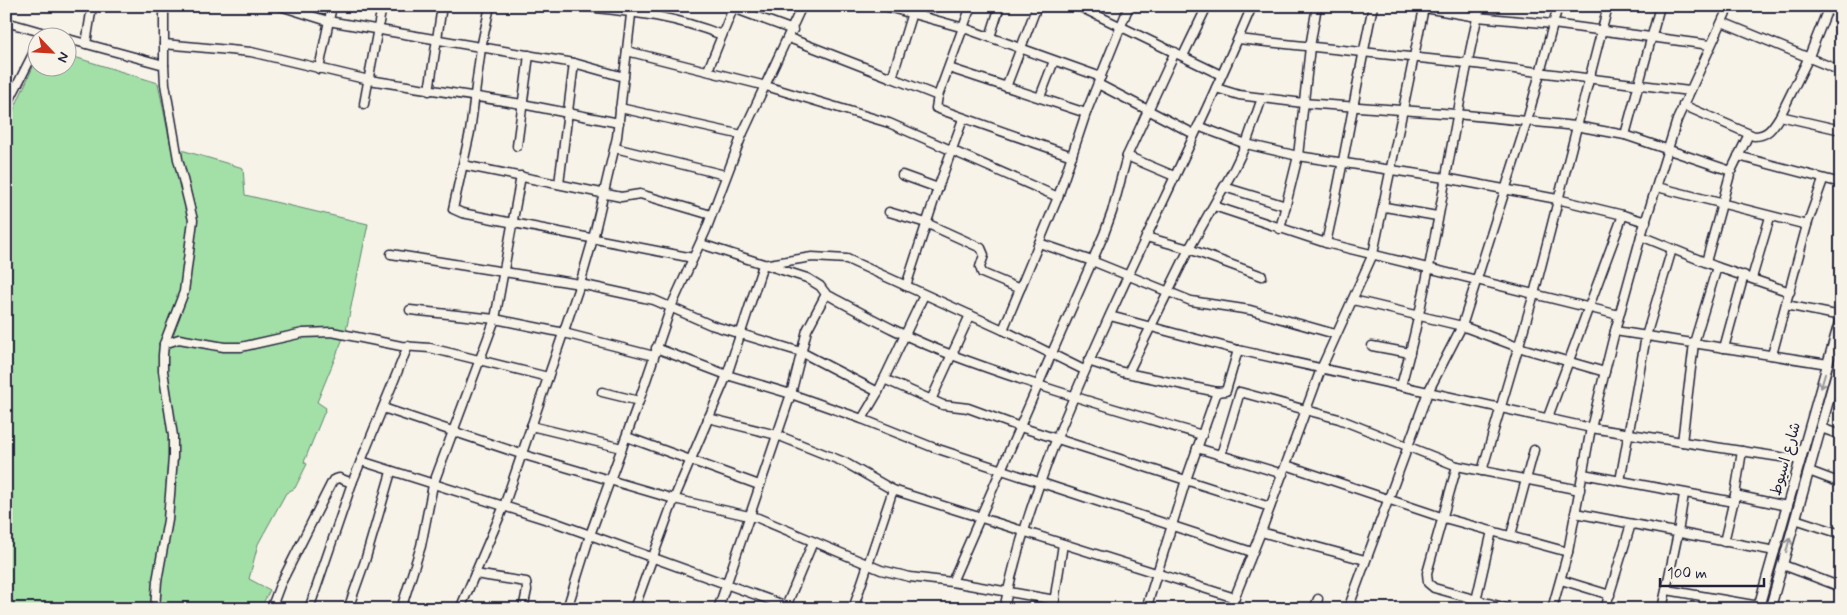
<svg xmlns="http://www.w3.org/2000/svg" width="1847" height="615" font-family="Mynerve,'Playpen Sans Arabic',sans-serif">
<style>
.green{fill:#a3e0a7;stroke:#628171}
.lines{fill:none;stroke-linecap:round;stroke-linejoin:round}
.minor-casing{stroke:#22223b;stroke-width:11}
.tertiary-casing{stroke:#22223b;stroke-width:12}
.minor{stroke:#f7f3e8;stroke-width:8}
.tertiary{stroke:#f7f3e8;stroke-width:9}
.oneway{stroke:#97959a}
.labels{text-anchor:middle;dominant-baseline:central;stroke-width:4;stroke-linejoin:round;paint-order:stroke}
.street-label{font-size:15px;fill:#22223b;stroke:#f7f3e8}
</style>
<rect width="100%" height="100%" fill="#f7f3e8"/>
<filter id="ink" filterUnits="userSpaceOnUse"><feTurbulence type="fractalNoise" baseFrequency=".02" numOctaves="2"/><feDisplacementMap in="SourceGraphic" scale="10" xChannelSelector="R" yChannelSelector="G"/><feConvolveMatrix kernelMatrix="1 2 1 2 8 2 1 2 1" color-interpolation-filters="sRGB"/></filter>
<g filter="url(#ink)">
<!-- green -->
<path class="green" d="M68,55L158,83L171,147L243,168L245,195L368,224L346,331L317,402L326,408L304,462L307,464L295,488L286,493L258,544L249,579L270,590L260,609H6V127L37,58L38,68H68Z"/>
<g class="lines">
<defs>
<g id="minor">
<path d="M280,6L328,21L574,63"/>
<path d="M490,6L481,48L470,132L453,209L462,213L693,258"/>
<path d="M578,6C631,12 671,15 722,35"/>
<path d="M884,6L964,28L1101,77"/>
<path d="M914,6L892,78L938,96"/>
<path d="M971,6L938,96L936,108L1072,156"/>
<path d="M1078,6L1221,75"/>
<path d="M1413,6L1477,17L1553,24L1710,45"/>
<path d="M1820,6L1841,14"/>
<path d="M733,8L793,30"/>
<path d="M6,22L62,38"/>
<path d="M1722,22L1841,71"/>
<path d="M990,37L1000,6"/>
<path d="M789,38L892,78"/>
<path d="M68,39L164,65V6"/>
<path d="M1238,39L1467,63L1689,91"/>
<path d="M86,44L92,6"/>
<path d="M164,44L251,52L369,80L522,104L619,123"/>
<path d="M627,51L766,86L889,123L1058,197"/>
<path d="M1183,56L1207,6"/>
<path d="M949,68L1086,113"/>
<path d="M319,69L332,6"/>
<path d="M708,70L734,6"/>
<path d="M1098,84L1194,134"/>
<path d="M1006,87L1037,6"/>
<path d="M1216,88L1239,95L1303,103L1456,114L1576,126L1625,135L1731,171"/>
<path d="M429,91L442,6"/>
<path d="M1040,97L1054,61"/>
<path d="M364,104L382,6"/>
<path d="M1683,105L1754,136C1768,136 1773,127 1780,116L1841,130"/>
<path d="M6,107L38,44"/>
<path d="M620,108L742,135"/>
<path d="M1780,116L1808,59L1829,6"/>
<path d="M1198,126L1246,144L1298,156L1445,178L1557,199L1623,215L1548,417"/>
<path d="M1625,135L1660,6"/>
<path d="M517,146L529,55"/>
<path d="M615,148L725,175"/>
<path d="M1127,156L1174,176"/>
<path d="M1738,156L1841,183"/>
<path d="M463,165L621,197L640,194L711,215"/>
<path d="M902,175L938,188"/>
<path d="M559,184L574,63L624,77"/>
<path d="M1224,187L1286,206"/>
<path d="M1657,187L1807,225"/>
<path d="M1214,206L1326,243C1344,164 1356,85 1373,6"/>
<path d="M1385,207L1437,216"/>
<path d="M889,212L926,223L981,248L984,255L980,267L982,273L1020,289"/>
<path d="M1623,215L1646,222"/>
<path d="M1280,229L1298,156L1310,47L1317,6"/>
<path d="M1641,236L1717,267L1790,292"/>
<path d="M1146,237L1189,249L1262,276"/>
<path d="M1039,243L1092,261L1191,301L1250,310L1335,334"/>
<path d="M1326,243L1619,315"/>
<path d="M701,244L807,278L820,286L826,294L807,330L791,394L718,609"/>
<path d="M391,254L580,284L654,300L711,325L801,352L878,392L884,379L943,405L968,408L1020,427L1270,507"/>
<path d="M1706,262L1731,171L1749,134"/>
<path d="M1752,278L1770,217"/>
<path d="M906,286L938,188L963,119"/>
<path d="M826,294C867,316 908,339 952,355C1034,386 1119,410 1202,435"/>
<path d="M1353,300L1462,326L1518,347L1605,372"/>
<path d="M1786,305L1841,316"/>
<path d="M410,310L495,319L564,333L654,356"/>
<path d="M1110,316L1238,350L1591,428L1800,460"/>
<path d="M1003,330L1058,197L1086,113L1129,6"/>
<path d="M1615,331L1828,364"/>
<path d="M164,344L179,339L224,347H241L303,333L332,332L401,346L430,348L548,377"/>
<path d="M1372,346L1410,353"/>
<path d="M656,348L727,375L791,394L862,419L932,447L1252,552"/>
<path d="M1724,348L1744,275"/>
<path d="M1772,355L1807,225L1823,180"/>
<path d="M1088,361L1122,372L1217,392"/>
<path d="M1128,373L1189,249L1234,169L1246,144L1262,98"/>
<path d="M884,379L924,295"/>
<path d="M1401,386C1436,261 1450,132 1480,6"/>
<path d="M602,392L639,401"/>
<path d="M931,400L970,315"/>
<path d="M383,408L521,454L674,499L758,518L881,570L910,577L952,582L1055,600"/>
<path d="M708,418L777,435L844,462L893,490L1235,598"/>
<path d="M862,419L878,392"/>
<path d="M531,426L622,448"/>
<path d="M1821,428L1841,435"/>
<path d="M627,437L759,485"/>
<path d="M1682,442L1694,343L1717,267"/>
<path d="M1197,448L1283,474"/>
<path d="M1221,455L1240,392L1339,419L1457,466L1580,490"/>
<path d="M361,461L554,522L795,609"/>
<path d="M1286,465L1444,518L1568,552"/>
<path d="M1457,466L1427,573L1428,583L1434,588L1510,609"/>
<path d="M1482,471L1534,294L1608,6"/>
<path d="M1809,471L1841,483"/>
<path d="M1583,474L1734,502"/>
<path d="M1620,481L1646,336L1672,249"/>
<path d="M1735,495L1787,506"/>
<path d="M1575,513L1775,551"/>
<path d="M1795,519L1841,534"/>
<path d="M1261,532L1365,560"/>
<path d="M1511,535L1534,450"/>
<path d="M1724,542L1735,495L1742,451"/>
<path d="M1783,565L1841,587"/>
<path d="M475,574L526,582L527,590L523,609"/>
<path d="M1561,580L1610,595"/>
<path d="M952,582L1104,234L1112,212L1127,156L1175,52"/>
<path d="M1667,590L1759,606"/>
<path d="M635,605L648,609"/>
<path d="M1607,606L1617,609"/>
<path d="M155,609L157,581L168,520L173,457V436L163,371V355L164,344L184,292L193,220L178,159L165,84L164,65"/>
<path d="M271,609L280,585L333,480L339,478L352,483"/>
<path d="M309,609L352,483L408,346"/>
<path d="M348,609L365,561L391,472"/>
<path d="M401,609L421,546L433,485L495,319L521,176"/>
<path d="M460,609L504,506L580,284L593,239L617,137L632,6"/>
<path d="M567,609L590,535L639,401L671,307L706,230L742,135L802,6"/>
<path d="M634,609L674,499L727,375L763,265L812,257L847,259L1003,330L1084,370"/>
<path d="M785,609L813,542"/>
<path d="M853,609L893,490"/>
<path d="M1004,609C1025,506 1067,410 1110,315C1157,212 1208,111 1252,6"/>
<path d="M1053,609L1063,544"/>
<path d="M1146,609L1186,480L1217,392L1226,391L1238,350"/>
<path d="M1230,609L1261,532L1321,369L1373,254L1424,8"/>
<path d="M1314,609L1318,599"/>
<path d="M1348,609L1428,392L1462,326L1527,121L1558,6"/>
<path d="M1474,609L1492,531"/>
<path d="M1552,609L1568,552L1591,428L1615,331L1641,236L1677,120L1729,6"/>
<path d="M1605,609L1631,524"/>
<path d="M1662,609L1678,533L1684,494"/>
<path d="M1702,609L1705,597"/>
</g>
<g id="tertiary">
<path d="M1758,609L1841,317"/>
<path d="M1770,609L1841,356"/>
</g>
</defs>
<!-- minor casing -->
<use href="#minor" class="minor-casing"/>
<!-- tertiary casing -->
<use href="#tertiary" class="tertiary-casing"/>
<!-- minor -->
<use href="#minor" class="minor"/>
<!-- tertiary -->
<use href="#tertiary" class="tertiary"/>
</g>
<!-- one-way arrows -->
<defs><path id="oneway-shaft" d="M-6 0H5M1.5-3L5.5 0L1.5 3" fill="none" stroke-width="1.6" stroke-linecap="round" stroke-linejoin="round" transform="scale(1.25)"/></defs>
<g class="oneway">
<use href="#oneway-shaft" transform="translate(1823 381) rotate(106)"/>
<use href="#oneway-shaft" transform="translate(1788 545) rotate(-75)"/>
</g>
</g>
<g class="labels">
<!-- street labels -->
<g class="street-label">
<text transform="translate(1786 459) rotate(-74)">شارع اسيوط</text>
</g>
</g>
<!-- margin -->
<rect width="1847" height="615" fill="none" stroke="#f7f3e8" stroke-width="25"/>
<rect x="12" y="12" width="1822" height="590" fill="none" stroke="#22223b" stroke-width="2" filter="url(#ink)"/>
<!-- north arrow -->
<g transform="translate(52 52) rotate(115)"><circle r="24" fill="#f7f3e8" stroke="#a29fa3"/>
<path d="M0-4L9 19L0 12L-9 19Z" fill="#c8321e"/>
<text y="-8" font-size="14" font-weight="bold" text-anchor="middle" fill="#22223b">N</text>
</g>
<!-- scale -->
<path d="M1660 578v8h104v-8" fill="none" stroke="#22223b" stroke-width="2.5"/>
<text x="1667" y="578" font-size="15" fill="#22223b" stroke="#f7f3e8" stroke-width="4" paint-order="stroke">100 m</text>
</svg>
